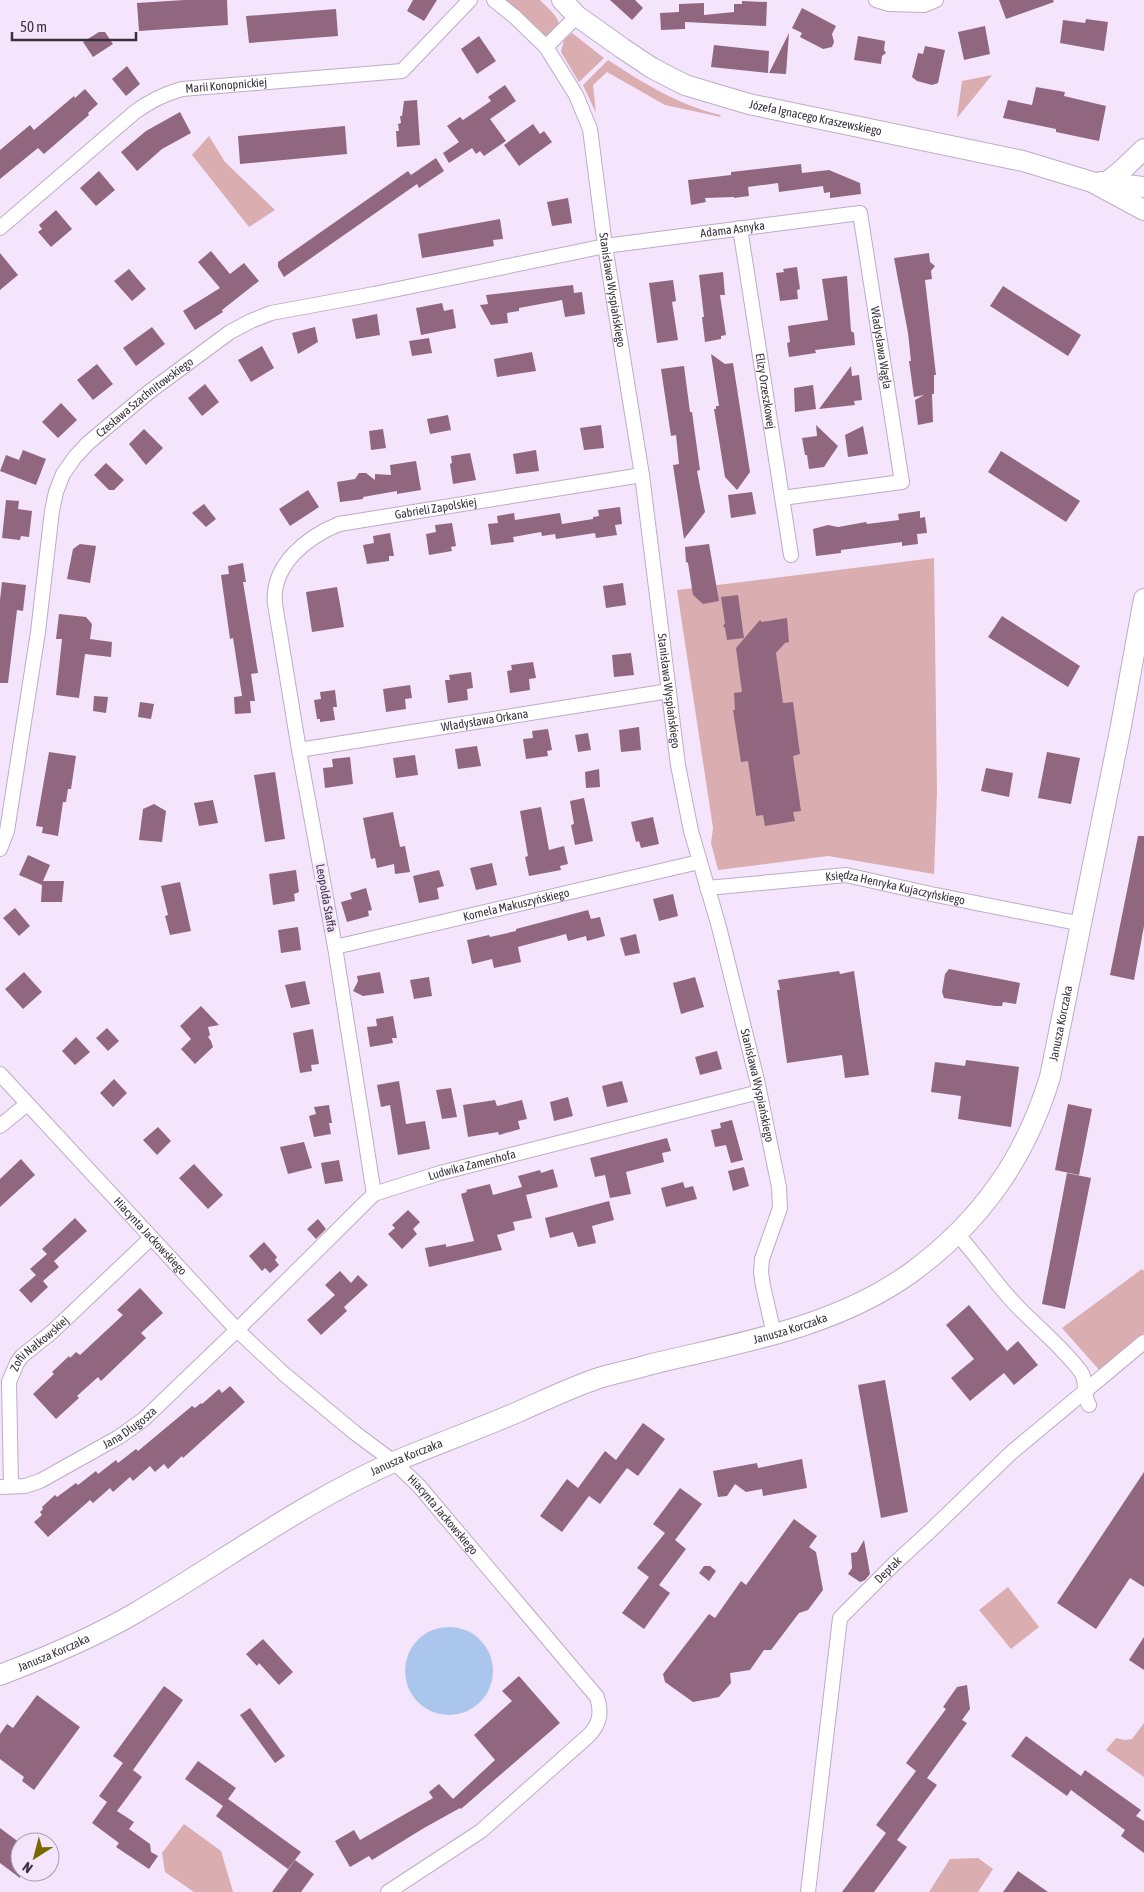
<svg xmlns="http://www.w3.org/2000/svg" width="1144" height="1892" font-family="'Asap Condensed',sans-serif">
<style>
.green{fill:#daadb1}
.water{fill:#aac6ec}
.building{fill:#90677f}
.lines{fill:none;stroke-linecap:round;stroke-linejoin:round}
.street-casing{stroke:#beabc7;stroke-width:16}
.secondary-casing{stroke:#beabc7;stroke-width:22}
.street{stroke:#fff;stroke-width:14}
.secondary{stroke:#fff;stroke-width:20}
.labels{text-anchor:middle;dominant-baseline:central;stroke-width:5;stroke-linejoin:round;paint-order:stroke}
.street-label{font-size:12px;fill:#38303c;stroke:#f4e5fd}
</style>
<rect width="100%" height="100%" fill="#f4e5fd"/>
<!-- green -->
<g class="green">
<path d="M505,0H540C545,6 562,18 558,27C556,30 552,33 549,36L540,34Z"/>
<path d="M572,33L604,58L579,82L561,52L564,40Z"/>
<path d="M608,60C643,83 679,105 720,115L721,117L665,105L607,72L593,85L596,113L583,85Z"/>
<path d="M992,75L957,118L962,81Z"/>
<path d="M209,136L225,162L275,210L249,227L192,155Z"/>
<path d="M934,558L937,793L934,874L828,856L718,870L711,843L713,828L677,590Z"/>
<path d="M1142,1269L1144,1271V1333L1100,1371L1062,1328Z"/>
<path d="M1008,1587L1039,1627L1011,1649L979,1610Z"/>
<path d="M1144,1723V1777L1106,1750L1116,1738L1125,1740L1132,1739Z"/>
<path d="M184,1824L221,1851L233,1892H194L165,1872L162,1853Z"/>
<path d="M978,1858L993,1869L978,1892H929L950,1859Z"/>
</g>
<!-- water -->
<circle class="water" cx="449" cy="1671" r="44"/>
<!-- building -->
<g class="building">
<path d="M184,0H227L228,25L139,31L137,3Z"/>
<path d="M413,0H437L424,21L407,11Z"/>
<path d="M610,0H635L643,8L632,20Z"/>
<path d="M999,0H1053L1054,2L1006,19Z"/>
<path d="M742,1L767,2L766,26L685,22V29L661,30L660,13L679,12V4L704,3V15L734,12V4H742Z"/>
<path d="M802,8L836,26L832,34L834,42L832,47L823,49L800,37L802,33L792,28Z"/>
<path d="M336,9L338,36L249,43L246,16Z"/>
<path d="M1086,19L1108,22L1104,51L1060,43L1063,20L1085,23Z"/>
<path d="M985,26L990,54L964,60L958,32Z"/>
<path d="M99,32H105L113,44L93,57L83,42Z"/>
<path d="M789,33L786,74L769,73Z"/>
<path d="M479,36L496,61L477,74L461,49Z"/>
<path d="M858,36L885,41L884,50L886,53L882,56L881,64L854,60Z"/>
<path d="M714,45L769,51L768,73L711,67Z"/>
<path d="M925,46L945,50L938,83L932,85L917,81L912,77L918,53L923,54Z"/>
<path d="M127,66L140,84L126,96L112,79Z"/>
<path d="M505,85L516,101L490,119L506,141L484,156L480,151L476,154L472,148L449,163L443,153L459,142L447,126L460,117L463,120L491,101L488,97Z"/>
<path d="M1036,87L1065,92L1064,96L1106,106L1099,141L1056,132V129L1003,118L1008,100L1032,105Z"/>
<path d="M85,89L98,104L88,113L89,115L44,154L38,148L0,179V150L30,125L34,130L74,96L75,98Z"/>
<path d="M417,100L420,145L397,147L396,131H399L398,124L401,123L400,116H402L404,101Z"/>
<path d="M180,112L191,133L162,149L137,171L121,152L146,131Z"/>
<path d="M533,124L540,134L544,131L552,142L519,166L504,145Z"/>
<path d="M345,126L347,154L240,164L238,136Z"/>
<path d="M436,158L444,171L419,188L417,184L284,277L278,267V262L408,171L411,175Z"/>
<path d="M801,164L802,173L829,170L860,183L861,194L830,198V192L824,193L823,186L779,192L778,183L748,187L749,196L734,198V197L705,198L706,202L691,205L688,180L731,175V172Z"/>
<path d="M99,171L115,190L96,206L80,188Z"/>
<path d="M568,198L572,223L552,226L547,202Z"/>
<path d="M56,210L72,229L51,247L38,232L42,229L39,225Z"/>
<path d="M500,219L503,239L493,240L494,246L422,258L418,234Z"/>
<path d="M211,251L230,274L244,263L259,281L222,310L223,312L195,330L183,311L220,288L198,262Z"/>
<path d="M0,253L18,275L0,290Z"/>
<path d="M929,253L930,262L935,266L931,271L932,279L925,280L936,375H934V394H932L933,422L918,425L915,400L924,395L914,397L909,361H911L908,333L894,258Z"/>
<path d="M797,267L800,289L797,290L798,299L780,301L776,273L784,272L783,269Z"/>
<path d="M129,269L146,289L132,301L114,281Z"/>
<path d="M723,272L725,295H720L726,335L721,336V339L705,342L702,317H704L699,275Z"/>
<path d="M847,276L851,331L854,333L855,345L815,350L816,353L789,357L787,343L790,342L788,326L828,320L822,279Z"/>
<path d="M673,280L676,301L672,302L678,340L657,343L649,283Z"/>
<path d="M573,285L574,293L582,292L585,314L565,317L562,300L519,308V311L507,313L508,323L491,325L480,305L488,304L486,295Z"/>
<path d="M1003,286L1081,335L1068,356L990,306Z"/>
<path d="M442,303L444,311L453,309L456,328L421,335L416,308Z"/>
<path d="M377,314L380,335L356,339L352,319Z"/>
<path d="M152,327L165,344L136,366L123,348Z"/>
<path d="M315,327L318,342L298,354L292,333Z"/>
<path d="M429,338L432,353L412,356L409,341Z"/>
<path d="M262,346L274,368L251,382L238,360Z"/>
<path d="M532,352L536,371L497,377L494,359Z"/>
<path d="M711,354L725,364L733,363L750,472L737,490L725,477L714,409H716V406H719Z"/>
<path d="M97,364L113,384L93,400L77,380Z"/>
<path d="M684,366L690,412H692L700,470L697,471L705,512L684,539L673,465L679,464L676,435L671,436L661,369Z"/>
<path d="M851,366L852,376L859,375L862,400L854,401L855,405L819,409Z"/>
<path d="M205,384L219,402L202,416L188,398Z"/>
<path d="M813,385L816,409L795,412L794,388Z"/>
<path d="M61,403L77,420L58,438L42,422Z"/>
<path d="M448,415L451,430L430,434L427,419Z"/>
<path d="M601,425L604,448L584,450L580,428Z"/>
<path d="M816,425L838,446L824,467L809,469L807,455H805L802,438L817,436Z"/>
<path d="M863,426L868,454L848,457L845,435Z"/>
<path d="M144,429L163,448L146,465L129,444Z"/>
<path d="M383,429L386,448L371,450L369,431Z"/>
<path d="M23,450L46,459L36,485L0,471L6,455L19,460Z"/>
<path d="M536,450L539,471L516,474L513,454Z"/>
<path d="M1001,451L1080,501L1066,522L988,472Z"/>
<path d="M470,453L476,480L453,484L450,464L452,463L451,456Z"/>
<path d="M416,461L421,490L397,494V491L363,497V499L340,502L337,482L355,479L359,473H366L375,480V474L391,475L390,465Z"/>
<path d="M106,463L124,480L114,490H109L94,475Z"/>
<path d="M308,490L319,507L290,526L279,509Z"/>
<path d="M752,492L756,514L731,518L728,495Z"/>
<path d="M6,500L19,501L18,509L32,511L29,537L21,536L20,540L2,538Z"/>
<path d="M204,504L216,519L206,527L192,513Z"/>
<path d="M620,507L622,524L615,525L617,535L596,538L595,533L556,539L555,534L542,536L541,532L513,537L514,542L491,545L488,524L498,523L497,516L514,513L515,520L560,513L562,524L593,519V517L599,516L598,510Z"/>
<path d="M920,511V518L925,517L927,533L917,534L918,544L902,546V542L841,550V553L816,556L813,529L828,525L838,527L866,522L867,524L899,520L898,514Z"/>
<path d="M452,523L456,546L451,547L452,551L429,555L426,534L436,532L435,525Z"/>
<path d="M390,533L394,556H389V561L367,564L363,545L374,543L373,536Z"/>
<path d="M80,544L96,546L90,583L67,579L73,549Z"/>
<path d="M709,544L719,601L703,604L693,595L688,563L686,562L685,547Z"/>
<path d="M243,563L246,582H243L258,673L251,674L255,701H250L251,713L235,714L234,697L242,696L233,638L230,639L221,575L229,574L228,566Z"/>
<path d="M2,582L26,585L23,611L17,610L8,683H0V600Z"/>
<path d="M623,583L626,605L606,608L603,586Z"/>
<path d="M337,587L344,627L312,632L306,592Z"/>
<path d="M738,595L744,638L727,640L725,628L723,626L725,623L721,597Z"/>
<path d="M59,614L86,617L92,624L90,639L112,642L111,657L85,654L79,698L56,695L62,639H56Z"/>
<path d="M1002,616L1080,666L1068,687L988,637Z"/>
<path d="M787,618L789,642L785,643L776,653L783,703L793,702L800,754L793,756L801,811L793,812L795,821L765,826L763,815L756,816L748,761L741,762L733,710H735L734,693L742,692L736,648L760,620L762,622Z"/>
<path d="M631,653L634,675L614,677L612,655Z"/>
<path d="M533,662L536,678L529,679L530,690L510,693L507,671L512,670L511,665Z"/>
<path d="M471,672L473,688L467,689L468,700L448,703L445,680H450L449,675Z"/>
<path d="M410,685L412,698L405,699L406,709L386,712L383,689Z"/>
<path d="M335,690L337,707H333L335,720L320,722V719H317L314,700L321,699L320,692Z"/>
<path d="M94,696L108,697L106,713L93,711Z"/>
<path d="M140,702L154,704L151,719L138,717Z"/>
<path d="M639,727L641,750L621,752L619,730Z"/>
<path d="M548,729L552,750L547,751L548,756L526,759L523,739L533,738L532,731Z"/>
<path d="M588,733L591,750L578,752L575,735Z"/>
<path d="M477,746L481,766L458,769L455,749Z"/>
<path d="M49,752L76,756L71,789H68L66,802H63L58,836L42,833L43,827L36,826Z"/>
<path d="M1047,752L1080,758L1071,804L1038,798Z"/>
<path d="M415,755L418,775L396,778L393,758Z"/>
<path d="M350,757L353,784L325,788L323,768L333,767L332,759Z"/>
<path d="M986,768L1013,773L1009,797L981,791Z"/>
<path d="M599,769L600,787L586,788L585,772Z"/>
<path d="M275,772L285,839L265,842L254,775Z"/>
<path d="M584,798L593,841L575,845L571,825L574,824L570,801Z"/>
<path d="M213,800L218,823L199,826L194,803Z"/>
<path d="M154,804L166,811L162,842L139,840L143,809Z"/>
<path d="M541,807L549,850L564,846L568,864L560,866L561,870L529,876L525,857L528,856L520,811Z"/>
<path d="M393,812L400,847L405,846L410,872L395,874L394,864L377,868L375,858L371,859L363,818Z"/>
<path d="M653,817L659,844L641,848L639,841L636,842L631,822Z"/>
<path d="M1138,836H1144V926L1134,980L1110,975Z"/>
<path d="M28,855L50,865L43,881H64L62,902H41L42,885L19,875Z"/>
<path d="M492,863L497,885L476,890L470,868Z"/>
<path d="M296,870L299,892L294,894L295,901L273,905L269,874Z"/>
<path d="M439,870L444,886L437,888L439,899L419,903L413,876Z"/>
<path d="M180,882L191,931L170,935L165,916L168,915L161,886Z"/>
<path d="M366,888L372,910L368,911L369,916L347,922L341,902L352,899L350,893Z"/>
<path d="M673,894L678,916L659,921L653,899Z"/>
<path d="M15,908L30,926L19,936L3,918Z"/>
<path d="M588,910L591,919L600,917L605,936L587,941L586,936L568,941L566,934L518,947L521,962L494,968L492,959L472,964L467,940L489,935L490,937L516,931V929Z"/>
<path d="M298,927L301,950L281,953L278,930Z"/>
<path d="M636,934L640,953L625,956L620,938Z"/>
<path d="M949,969L1020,983L1016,1004L1003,1002L1002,1006H995L944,998L942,992L945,974Z"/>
<path d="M839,971L840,974L854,971L869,1075L845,1078L842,1055L787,1063L777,990H780L778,980Z"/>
<path d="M24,972L42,992L23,1009L5,989Z"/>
<path d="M380,972L384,993L363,996L353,991L358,981L357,976Z"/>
<path d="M429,977L432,996L414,999L410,980Z"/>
<path d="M695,977L704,1007L681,1014L673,983Z"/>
<path d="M305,981L310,1004L291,1008L285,985Z"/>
<path d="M201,1006L219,1025L208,1027L210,1035L208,1037L211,1041L213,1047L195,1064L181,1049L191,1039L180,1026Z"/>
<path d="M393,1016L397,1038H392L393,1043L370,1047L367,1027L377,1026L376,1019Z"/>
<path d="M107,1028L119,1041L108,1051L96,1038Z"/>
<path d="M313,1029L319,1064L311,1065L312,1071L300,1073L293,1033Z"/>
<path d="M76,1037L90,1052L75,1065L62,1051Z"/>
<path d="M717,1051L722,1069L700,1075L695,1057Z"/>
<path d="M966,1060L1019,1067L1011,1127L958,1119L961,1096L931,1092L935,1062L965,1066Z"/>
<path d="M114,1079L127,1093L113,1107L100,1093Z"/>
<path d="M399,1081L406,1124L425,1121L430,1149L398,1155L390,1105L381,1107L377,1085Z"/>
<path d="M622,1081L628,1102L607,1107L602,1086Z"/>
<path d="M451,1088L457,1117L442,1119L436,1090Z"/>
<path d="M568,1097L573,1116L554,1121L550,1102Z"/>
<path d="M495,1100L497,1106L522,1100L527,1119L518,1121L520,1129L499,1135L498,1132L468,1137L463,1105Z"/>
<path d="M1068,1104L1092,1109L1079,1175L1055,1170Z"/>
<path d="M329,1105L332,1123H329L331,1134L314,1137L309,1116L316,1114L314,1107Z"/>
<path d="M732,1120L743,1160L731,1163L726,1145L715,1147L711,1130L721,1128L720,1123Z"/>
<path d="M158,1127L171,1141L157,1155L143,1140Z"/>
<path d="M667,1138L671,1151L662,1153L664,1162L626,1172L631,1194L610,1198L605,1175L595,1177L590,1158Z"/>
<path d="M304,1142L312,1168L288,1174L280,1147Z"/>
<path d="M21,1159L35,1175L0,1207V1179Z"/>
<path d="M339,1160L343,1181L325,1184L321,1163Z"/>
<path d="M194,1164L223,1195L208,1209L179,1178Z"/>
<path d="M744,1167L749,1186L733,1191L728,1171Z"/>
<path d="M553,1169L558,1187L526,1195L532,1218L513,1222L515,1230L497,1235L502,1250L429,1267L425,1248L446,1244V1247L474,1241L461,1194L467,1192L466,1190L490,1184L493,1195L522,1187L518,1176L540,1170L541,1173Z"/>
<path d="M1067,1173L1091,1178L1065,1309L1042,1304Z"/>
<path d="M683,1182L685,1188L693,1186L697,1199L666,1207L661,1188Z"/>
<path d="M609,1201L614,1220L592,1226L596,1243L578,1247L573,1232L550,1238L545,1218Z"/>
<path d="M408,1210L420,1222L413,1229L417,1234L402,1249L388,1234L395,1228L392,1225Z"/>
<path d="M75,1218L87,1231L54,1261L59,1267L43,1281L48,1287L31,1303L19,1290L36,1275L30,1269L47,1254L42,1249Z"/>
<path d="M318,1219L326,1229L316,1239L307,1229Z"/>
<path d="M264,1242L277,1257L275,1260L279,1265L270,1273L265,1268L262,1271L249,1256Z"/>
<path d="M340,1271L351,1283L358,1275L368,1285L344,1307L347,1311L321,1335L307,1320L335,1295L325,1285Z"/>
<path d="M140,1288L163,1313L141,1333L146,1338L101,1381L98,1377L77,1396L79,1398L56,1419L33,1394L54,1374L52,1372L69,1356L70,1358L76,1352L80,1355L123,1315L117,1310Z"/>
<path d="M969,1305L1007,1351L1018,1341L1038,1365L1014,1385L1004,1373L970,1401L951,1378L974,1359L946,1325Z"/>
<path d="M885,1380L908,1512L881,1518L858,1385Z"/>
<path d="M230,1386L245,1402L183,1458L182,1456L168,1469L164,1464L155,1472L150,1466L133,1481L130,1477L113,1492L110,1488L93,1503L90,1500L48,1537L34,1522L42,1515L40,1512L43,1509L42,1507L55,1495L57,1497L76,1483L78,1485L96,1471L98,1474L116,1460L118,1463L136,1449L138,1451L192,1406L195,1408L201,1403L202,1404L219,1389L222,1393Z"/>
<path d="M643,1423L665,1439L638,1476L627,1468L600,1504L589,1496L562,1532L540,1516L567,1479L578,1488L605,1451L616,1460Z"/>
<path d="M802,1459L807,1488L763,1496L762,1489L746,1492L735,1484L727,1496L718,1497L713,1471L757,1463L758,1468Z"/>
<path d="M1144,1472V1587L1130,1578L1096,1629L1057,1603Z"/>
<path d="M680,1488L702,1504L675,1540L686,1549L659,1585L670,1593L644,1629L622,1613L649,1577L637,1568L665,1533L653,1524Z"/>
<path d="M794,1519L817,1536L809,1547L816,1552L823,1590L808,1610L799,1613L771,1650H764L750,1670L730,1673L731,1683L719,1697L693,1702L665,1682L663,1674L709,1614L715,1618L741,1581L746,1585Z"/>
<path d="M864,1540L870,1574L865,1580L860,1582L848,1574L852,1568L851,1553L857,1552Z"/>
<path d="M704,1566H710L716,1571L709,1581L699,1573Z"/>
<path d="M1144,1637V1670L1129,1660Z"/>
<path d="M263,1639L293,1672L279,1685L259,1663L257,1666L246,1654Z"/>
<path d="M519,1676L560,1723L461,1809L460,1808L424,1828L372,1860L369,1856L350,1867L335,1841L354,1830L360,1840L433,1798L429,1792L439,1784L453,1799L495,1760L474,1735L512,1701L502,1691Z"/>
<path d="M967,1685L970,1709L962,1720L967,1723L927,1778L937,1785L897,1840L907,1847L874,1892H842L886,1833L876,1825L916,1771L906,1763L946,1709L943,1707L957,1687Z"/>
<path d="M164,1686L183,1700L133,1770L142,1777L117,1811L134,1822L129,1829L150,1844L151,1852L158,1856L149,1869L116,1847L119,1843L92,1823L107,1802L99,1796L123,1763L113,1756Z"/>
<path d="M37,1695L80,1727L34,1790L22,1781L24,1777L0,1759V1734L7,1724L13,1728Z"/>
<path d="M250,1708L285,1756L275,1763L240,1715Z"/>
<path d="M1026,1736L1081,1776L1085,1770L1141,1810L1136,1816L1144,1821V1853L1121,1836L1125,1830L1071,1790L1067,1796L1011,1756Z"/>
<path d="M198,1761L236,1788L228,1799L301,1852L288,1869L216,1816L223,1806L185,1779Z"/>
<path d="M0,1828L20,1843V1878L0,1863Z"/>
<path d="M295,1860L314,1874L301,1892H272Z"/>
<path d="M1018,1871L1048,1892H1003Z"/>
</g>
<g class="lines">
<defs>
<g id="street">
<path id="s1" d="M494,0L515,17L546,47L576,95L590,129L605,246L642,475L678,765L691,831L719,927L757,1080L779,1187L780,1208L762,1259L761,1272L763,1286L774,1334"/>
<path d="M876,0L889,4L924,5L936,0"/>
<path d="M546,47L577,16"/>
<path id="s2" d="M0,228L135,112C150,101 164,94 182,89L402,71L470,0"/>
<path id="s3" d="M740,228L791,555"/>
<path id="s4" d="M299,750L669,691"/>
<path id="s5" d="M0,849L7,831L38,632L52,511L56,492L63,474L75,457L88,443L149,392L230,332L251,321L271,313L374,294L605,246L860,213L902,482L782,498"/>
<path id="s6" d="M707,888L846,875L931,894L1082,924"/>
<path id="s7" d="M335,947L699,862"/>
<path id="s8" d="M0,1074L237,1330L284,1374L355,1433L394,1462L419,1486L597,1697C602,1713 600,1725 587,1737L481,1831L388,1892"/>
<path d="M0,1126L27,1104"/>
<path id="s9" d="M374,1194L335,947L299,750L275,604C271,565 307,537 339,524L642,475"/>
<path d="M957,1234C980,1259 998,1288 1022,1311C1042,1331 1064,1349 1081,1372C1088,1382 1082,1394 1089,1405"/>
<path id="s10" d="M11,1486L9,1382L17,1363L22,1356L52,1332L151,1238"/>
<path id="s11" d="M0,1487L25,1486L40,1481L119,1437L144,1419L237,1330L374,1194L440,1173L759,1092"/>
<path id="s12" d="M808,1892L840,1618L894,1564L929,1532L1012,1452L1144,1342"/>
</g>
<g id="secondary">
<path id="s13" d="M562,0L577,16L622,48L652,68L685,85L749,104L1023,161L1092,182L1144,210"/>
<path d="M1101,182L1144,187"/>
<path d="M1107,182L1122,170L1144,149"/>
<path id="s14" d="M0,1675C47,1657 93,1638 137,1612C223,1562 304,1501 396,1461C437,1444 478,1429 518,1412C545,1400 572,1387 599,1378C615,1373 632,1370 648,1365C738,1343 835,1328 912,1272C981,1221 1025,1159 1050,1077L1120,731L1144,599"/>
</g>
</defs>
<!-- street casing -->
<use href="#street" class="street-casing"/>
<!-- secondary casing -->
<use href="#secondary" class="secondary-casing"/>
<!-- street -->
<use href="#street" class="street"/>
<!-- secondary -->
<use href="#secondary" class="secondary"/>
</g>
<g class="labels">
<!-- street labels -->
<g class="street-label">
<text stroke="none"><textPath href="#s2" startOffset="275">Marii Konopnickiej</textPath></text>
<text stroke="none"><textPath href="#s13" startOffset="285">Józefa Ignacego Kraszewskiego</textPath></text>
<text stroke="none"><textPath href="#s5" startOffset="1116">Adama Asnyka</textPath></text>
<text stroke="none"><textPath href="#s1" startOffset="326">Stanisława Wyspiańskiego</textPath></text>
<text stroke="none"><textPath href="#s5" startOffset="1381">Władysława Wągla</textPath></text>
<text stroke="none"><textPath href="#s3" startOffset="165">Elizy Orzeszkowej</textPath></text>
<text stroke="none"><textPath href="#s5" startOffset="494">Czesława Szachnitowskiego</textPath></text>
<text stroke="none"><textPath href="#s9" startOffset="806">Gabrieli Zapolskiej</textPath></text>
<text stroke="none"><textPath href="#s1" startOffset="731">Stanisława Wyspiańskiego</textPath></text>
<text stroke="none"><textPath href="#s4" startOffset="188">Władysława Orkana</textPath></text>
<text stroke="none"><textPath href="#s6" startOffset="190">Księdza Henryka Kujaczyńskiego</textPath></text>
<text transform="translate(326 898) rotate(80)">Leopolda Staffa</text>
<text stroke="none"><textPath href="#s7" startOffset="186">Kornela Makuszyńskiego</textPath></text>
<text stroke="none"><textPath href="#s14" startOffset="1301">Janusza Korczaka</textPath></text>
<text stroke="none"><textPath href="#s1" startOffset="1136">Stanisława Wyspiańskiego</textPath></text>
<text stroke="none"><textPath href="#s11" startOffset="586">Ludwika Zamenhofa</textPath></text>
<text stroke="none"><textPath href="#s8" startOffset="221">Hiacynta Jackowskiego</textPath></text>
<text stroke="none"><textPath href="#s14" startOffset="868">Janusza Korczaka</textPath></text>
<text stroke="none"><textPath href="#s10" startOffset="154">Zofii Nałkowskiej</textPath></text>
<text stroke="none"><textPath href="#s11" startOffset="145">Jana Długosza</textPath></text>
<text stroke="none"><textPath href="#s14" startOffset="462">Janusza Korczaka</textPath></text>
<text stroke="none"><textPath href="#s8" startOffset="626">Hiacynta Jackowskiego</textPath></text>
<text stroke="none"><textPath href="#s12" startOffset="344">Deptak</textPath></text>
<text stroke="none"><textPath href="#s14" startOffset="58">Janusza Korczaka</textPath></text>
</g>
</g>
<!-- north arrow -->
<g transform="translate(35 1857) rotate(216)"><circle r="24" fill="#f4e5fd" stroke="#a99db0"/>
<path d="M0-4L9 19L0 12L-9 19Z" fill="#776900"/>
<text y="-8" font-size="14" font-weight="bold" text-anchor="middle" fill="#38303c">N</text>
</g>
<!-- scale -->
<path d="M12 32v8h124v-8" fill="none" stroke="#38303c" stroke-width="2.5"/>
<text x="20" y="32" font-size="15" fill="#38303c" stroke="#f4e5fd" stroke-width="4" paint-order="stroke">50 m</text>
</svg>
